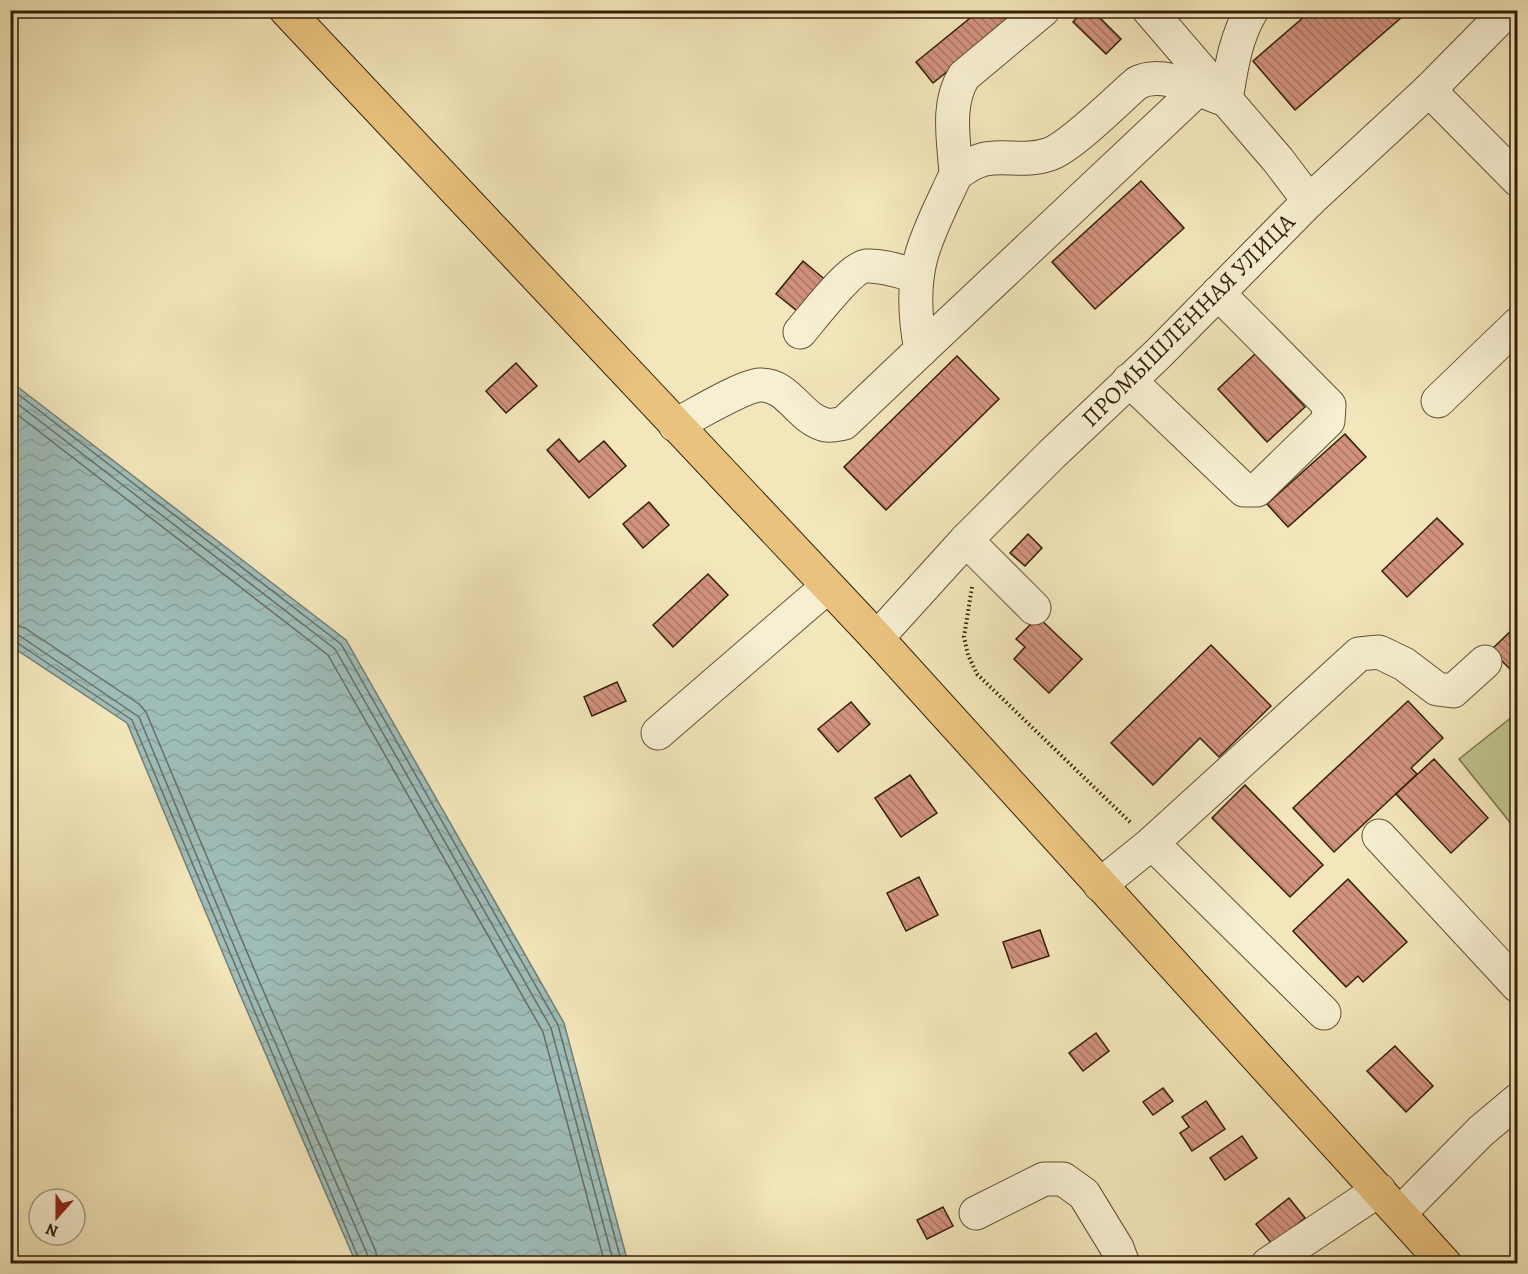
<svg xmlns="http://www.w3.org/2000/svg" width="1528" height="1274" font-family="Alegreya,serif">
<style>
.green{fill:#bec48d;stroke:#79724c;stroke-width:1.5}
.water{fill:url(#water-waves);stroke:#747e73;stroke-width:1.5}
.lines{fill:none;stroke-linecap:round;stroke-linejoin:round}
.shore{stroke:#696e62;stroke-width:1.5}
.building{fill:url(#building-back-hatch);stroke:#341f0a;stroke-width:1.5}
.minor-casing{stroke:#645136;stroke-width:35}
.major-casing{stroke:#341f0a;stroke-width:35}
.path{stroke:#341f0a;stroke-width:4;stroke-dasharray:1.5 3;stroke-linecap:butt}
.minor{stroke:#f7efd2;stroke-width:33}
.major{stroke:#e9c37d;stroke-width:33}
.labels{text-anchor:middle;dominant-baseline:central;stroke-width:6;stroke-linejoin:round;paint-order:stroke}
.street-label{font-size:24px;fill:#341f0a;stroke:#f7efd2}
</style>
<defs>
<pattern id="water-waves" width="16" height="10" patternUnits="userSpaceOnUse" patternTransform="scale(1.5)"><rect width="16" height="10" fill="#9ebdb9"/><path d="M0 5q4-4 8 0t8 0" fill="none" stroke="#89a29e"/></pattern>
<pattern id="building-back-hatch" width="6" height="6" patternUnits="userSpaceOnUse" patternTransform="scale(1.5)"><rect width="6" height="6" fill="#d1927d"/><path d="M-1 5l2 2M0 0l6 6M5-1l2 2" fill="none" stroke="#aa7765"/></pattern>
</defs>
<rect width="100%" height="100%" fill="#f2e6ba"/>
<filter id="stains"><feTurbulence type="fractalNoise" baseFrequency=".00333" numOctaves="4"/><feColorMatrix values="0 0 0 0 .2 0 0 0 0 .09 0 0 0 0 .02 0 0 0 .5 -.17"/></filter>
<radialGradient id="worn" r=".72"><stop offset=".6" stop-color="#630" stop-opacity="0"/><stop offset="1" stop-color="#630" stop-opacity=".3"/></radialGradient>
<!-- green -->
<path class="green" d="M1517,713V831L1459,759Z"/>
<!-- water -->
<path class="water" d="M10,381L346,640L564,1023L628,1263H356L239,992L127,723L11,646Z"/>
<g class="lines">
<!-- shore -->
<g class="shore">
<path d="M10,388L341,644L558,1025L622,1264"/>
<path d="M10,398L335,649L551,1028L614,1264"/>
<path d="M10,409L328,655L543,1032L605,1264"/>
<path d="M10,624L25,628L139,704L146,712L260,983L376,1252L378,1264"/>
<path d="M10,633L20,636L139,717L251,987L368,1256L369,1264"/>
<path d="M10,641L16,642L132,720L361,1264"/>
</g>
</g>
<!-- building -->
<g class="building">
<path d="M980,10H1008L1014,18L933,83L916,62Z"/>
<path d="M1084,10H1092L1121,39L1106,54L1073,22Z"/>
<path d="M1312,10H1410L1295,110L1253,61Z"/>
<path d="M1141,181L1184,228L1095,309L1052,262Z"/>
<path d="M803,261L829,283L802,315L776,294Z"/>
<path d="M1255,354L1305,407L1267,442L1218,389Z"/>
<path d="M957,356L999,399L886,510L844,467Z"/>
<path d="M516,363L537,386L506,413L486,391Z"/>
<path d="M1345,434L1366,457L1288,527L1267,504Z"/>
<path d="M559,439L579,462L604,441L626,466L589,498L547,450Z"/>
<path d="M649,502L669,525L643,548L623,524Z"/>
<path d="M1437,518L1463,544L1407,597L1382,571Z"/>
<path d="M1028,534L1042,548L1025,566L1010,553Z"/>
<path d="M708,574L728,595L673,647L653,625Z"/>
<path d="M1038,617L1082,659L1049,693L1014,659L1025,647L1016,639Z"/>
<path d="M1515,627L1518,629V670L1514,673L1491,650Z"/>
<path d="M1211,645L1271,706L1219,757L1200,738L1153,785L1111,743Z"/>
<path d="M617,682L626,701L592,716L584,697Z"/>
<path d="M1408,701L1443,738L1411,768L1417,774L1334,852L1293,808Z"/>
<path d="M851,702L870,724L838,752L818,729Z"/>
<path d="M1434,759L1488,818L1451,853L1396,794Z"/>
<path d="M910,775L937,813L901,837L875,798Z"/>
<path d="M1245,785L1323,865L1290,897L1212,818Z"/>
<path d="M919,877L938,915L906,931L887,893Z"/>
<path d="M1348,879L1407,942L1363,982L1358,976L1346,987L1293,931Z"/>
<path d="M1040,930L1049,956L1012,968L1003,942Z"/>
<path d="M1096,1033L1109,1051L1083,1071L1069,1053Z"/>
<path d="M1395,1046L1433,1086L1406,1112L1367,1071Z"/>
<path d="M1163,1088L1173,1101L1153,1115L1143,1102Z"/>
<path d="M1206,1101L1225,1129L1192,1151L1180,1133L1189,1127L1182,1117Z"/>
<path d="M1242,1136L1257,1158L1225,1180L1210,1158Z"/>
<path d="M1289,1198L1305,1218L1272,1244L1256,1224Z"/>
<path d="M943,1207L953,1226L927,1239L917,1220Z"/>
</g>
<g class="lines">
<defs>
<g id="minor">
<path d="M1043,10L964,76C946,104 954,141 956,174C968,166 979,158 994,158C1013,157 1030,161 1050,154C1073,145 1116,101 1137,83C1163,69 1199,91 1226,100C1231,69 1235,38 1252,10"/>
<path d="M1149,10L1278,160L1309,201"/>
<path d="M1429,90L1518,180"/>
<path d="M800,332C813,317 850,268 866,266C883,265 901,272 917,276"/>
<path d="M921,350L1197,90"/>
<path d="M1129,380L1244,490H1257L1328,421L1329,405L1218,293"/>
<path d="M1438,401L1518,324"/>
<path d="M675,425C694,416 742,386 760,385C789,384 800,420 826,425C832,426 839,424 844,423L921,350C915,319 913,287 921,257C929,228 944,201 956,174"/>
<path d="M966,540L1034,608"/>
<path d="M877,638L966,540L1051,455L1158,354L1309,201L1429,90L1508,10"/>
<path d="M658,733L827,587"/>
<path d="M1379,836L1518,986"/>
<path d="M1152,843L1324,1013"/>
<path d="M1100,885L1152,843L1359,654L1379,652L1404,664L1437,689L1453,691L1485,662"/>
<path d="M976,1213L1044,1179H1063L1084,1194L1117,1248L1123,1264"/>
<path d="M1400,1213L1481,1131L1518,1100"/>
<path d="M1268,1264L1379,1190"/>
</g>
<path id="major" d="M286,10L877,638L1445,1264"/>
</defs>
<!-- minor casing -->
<use href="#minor" class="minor-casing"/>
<!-- major casing -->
<use href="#major" class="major-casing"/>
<!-- path -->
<path class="path" d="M972,587L964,637L968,655L977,674L1131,823"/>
<!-- minor -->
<use href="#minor" class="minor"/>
<!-- major -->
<use href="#major" class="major"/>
</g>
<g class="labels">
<!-- street labels -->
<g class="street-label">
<text transform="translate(1188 320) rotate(-45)">ПРОМЫШЛЕННАЯ УЛИЦА</text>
</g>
</g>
<!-- margin -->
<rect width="1528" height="1274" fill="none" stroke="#f2e6ba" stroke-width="36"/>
<rect x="12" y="12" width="1504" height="1250" fill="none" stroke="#341f0a" stroke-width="3"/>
<rect x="18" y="18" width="1492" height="1238" fill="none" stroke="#341f0a" stroke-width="1.5"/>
<!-- north arrow -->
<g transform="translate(57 1217) rotate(201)"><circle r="28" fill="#f7efd2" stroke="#a99c82" stroke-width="1.5"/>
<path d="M0-4.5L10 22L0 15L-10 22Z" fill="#8f2418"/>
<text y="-9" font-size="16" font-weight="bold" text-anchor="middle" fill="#341f0a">N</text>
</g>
<rect width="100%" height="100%" filter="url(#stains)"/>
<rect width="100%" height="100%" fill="url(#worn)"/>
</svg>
